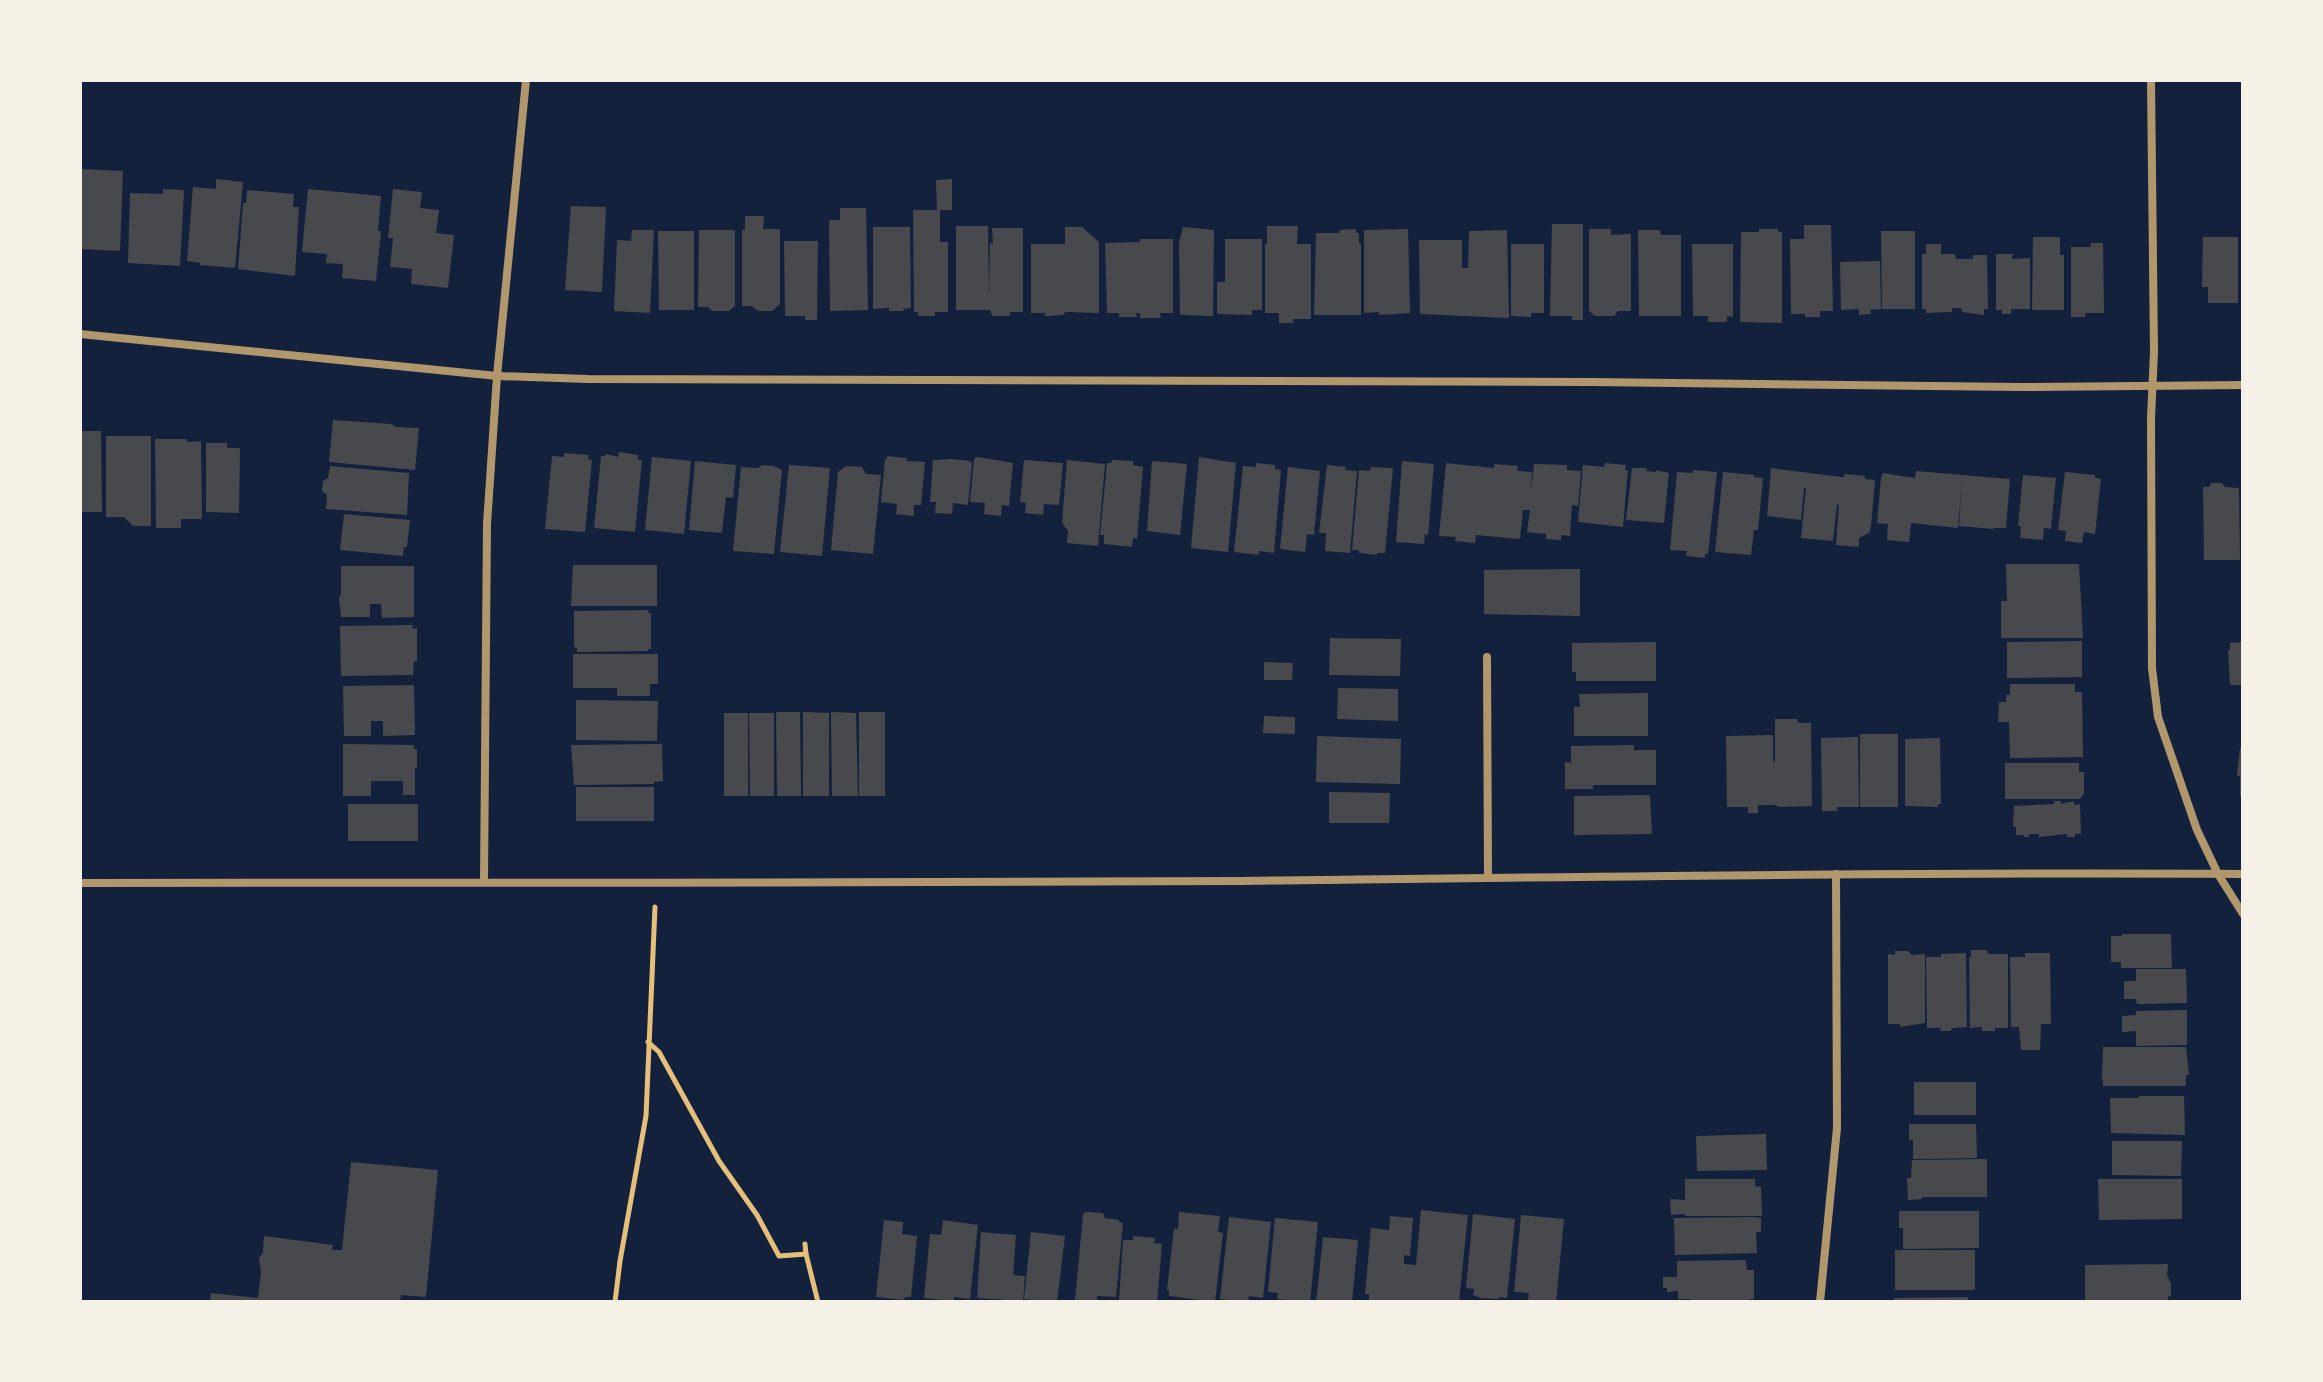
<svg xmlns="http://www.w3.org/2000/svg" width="2323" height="1382" font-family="'Archivo Narrow',sans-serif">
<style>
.building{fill:#48494c}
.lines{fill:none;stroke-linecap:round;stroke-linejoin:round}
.path{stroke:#e5c07b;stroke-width:5}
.minor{stroke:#b1986c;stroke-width:8}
</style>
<rect width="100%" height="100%" fill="#14213d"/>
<!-- building -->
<g class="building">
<path d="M80,169L123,171L120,251L80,249Z"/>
<path d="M216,179L243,182L235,268L200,265V263L187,261L193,187L216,189Z"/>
<path d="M952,179V210H940V242H948V312H935V316H918V312H914L913,210H937L936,180Z"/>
<path d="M163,189L184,190L180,266L128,263L130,193L163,194Z"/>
<path d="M308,189L381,196L378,231H381L376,281L342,278L343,264L326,263L327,254L302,252Z"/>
<path d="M393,189L422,192L420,208L439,210L436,233L454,235L448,288L411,284L412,269L390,267L393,238H388Z"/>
<path d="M247,190L294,194L293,207H299L295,276L238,269L243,203H246Z"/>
<path d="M571,206L606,207L602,292L565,290Z"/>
<path d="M840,208H866L868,310L830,311L829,220H840Z"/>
<path d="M745,216H764L763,229H780V304L772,311H758L752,306H742V230H745Z"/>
<path d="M1552,224H1583V320H1572V316H1550Z"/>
<path d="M1804,225H1831L1833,311H1820V317H1805V314H1791L1790,239H1804Z"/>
<path d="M956,226H988L989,296L990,243L993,244L992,228H1023V312H1010V316H992L990,310H956Z"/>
<path d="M1267,226H1298L1297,244H1311V319H1293V323H1279V313H1265V244H1267Z"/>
<path d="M873,227H910L911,308L903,309L904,311H889V308L873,309Z"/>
<path d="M1065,227H1082L1099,242V313L1065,312L1063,315L1045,316V313H1031V244H1065Z"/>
<path d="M1183,227L1214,230L1213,316L1180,315L1179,243Z"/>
<path d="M1356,229V233H1359V243L1361,244V315H1314L1316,233H1339L1340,230Z"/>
<path d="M1408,229L1410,313L1379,315V312L1364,313V230Z"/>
<path d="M1589,229H1611V235L1631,234V311H1618L1614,316H1595L1589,311Z"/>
<path d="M1759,229H1778V232H1782V323L1740,322L1741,232H1759Z"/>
<path d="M632,230H654L650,313L614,311L617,240L631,241Z"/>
<path d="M699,230H735V306L729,311H712L708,307H698Z"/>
<path d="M1507,230L1509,318L1420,314L1419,240H1462V268H1468L1469,231Z"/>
<path d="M1638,230H1660L1661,235H1681V316H1639Z"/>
<path d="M658,231H694V310H659Z"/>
<path d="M1881,231H1915V309H1882Z"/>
<path d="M2033,237H2060V255H2064V310H2032Z"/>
<path d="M2203,237H2238V303H2208V287H2202Z"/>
<path d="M1140,239H1173V313H1160L1161,318H1140V313H1136L1137,317H1119V313H1107L1105,243L1140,242Z"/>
<path d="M1225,239H1262V310H1252V315L1217,314V282H1225Z"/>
<path d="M784,241H818L817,320H805V316H785Z"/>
<path d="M2091,243H2103L2104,313H2085V317H2071V247H2091Z"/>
<path d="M1511,244H1544V313H1531V317L1511,316Z"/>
<path d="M1692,244H1733V317L1727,316V322H1708V316H1693Z"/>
<path d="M1926,244H1941V254H1955L1956,259H1973V255H1987L1988,309H1984V315L1962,312V309L1956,308H1952V312L1926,313V309H1922V254H1926Z"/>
<path d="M1996,254H2013L2012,259L2030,258V309H2011V314H2002V310H1996Z"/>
<path d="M1880,261L1881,309L1870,310L1871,314L1859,315V309L1841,310L1840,262Z"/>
<path d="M333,420L391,424L396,427L419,428L415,470L329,462Z"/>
<path d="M80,431H101L102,512H80Z"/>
<path d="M106,436H151V526H133L124,517H106Z"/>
<path d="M155,439H187V442L201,441L202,519H181V528H156Z"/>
<path d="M206,443H227V448H240L239,513L206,512Z"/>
<path d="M619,452L638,455V460H642L635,532L594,528L601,456H605L606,454L618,457Z"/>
<path d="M564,453L589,455L588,459L592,460L585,532L545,529L552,456L564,457Z"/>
<path d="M887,456L907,458L906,461L925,462L921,505H914V516L896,514L897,504L881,502L885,459H887Z"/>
<path d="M652,457L691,461L684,534L645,530Z"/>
<path d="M977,457L1013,463L1009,506L1002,505L1001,516L984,514L985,503L970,502L974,459Z"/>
<path d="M1199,457L1236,463L1228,552L1191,548Z"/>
<path d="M951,459L970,461L972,463L968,505L953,503L952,514L935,513L936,502H930L933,460Z"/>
<path d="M1024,460L1063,463L1059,505L1044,504L1043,515L1025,513L1026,503L1020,502Z"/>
<path d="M1067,460L1105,464L1098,546L1067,543L1068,531L1062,523Z"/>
<path d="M1112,460L1133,461V465L1143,467L1137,539L1133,538L1132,547L1104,544V535H1100L1107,463H1111Z"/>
<path d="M695,461L736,465L733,498L726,497L722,533L689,530Z"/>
<path d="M1152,461L1187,464L1180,535L1147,531Z"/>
<path d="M1402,461L1434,464L1428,535L1425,534L1424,544L1396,542Z"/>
<path d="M1256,463L1275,465V469L1281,470L1274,553L1259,551V555L1234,552L1243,466L1256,467Z"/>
<path d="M1446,463L1494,468V464L1518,466L1517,471L1532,472L1531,492L1534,464L1567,465V470L1581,471L1578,506L1572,505L1570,536L1561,535V540L1546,539V534L1527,532L1530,510H1523L1520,539L1476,535L1475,543L1455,541L1456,537L1439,536Z"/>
<path d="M1605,463L1626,465L1625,470H1628L1623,527L1578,522L1583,465L1604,467Z"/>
<path d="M762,465L773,466L782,470L774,554L733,551L741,467L758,468Z"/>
<path d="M789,465L830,468L822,556L780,552Z"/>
<path d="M1327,465L1346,467L1345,470L1357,471L1350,553L1325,551L1326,533H1319Z"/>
<path d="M330,466L409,473L407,515L326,509L327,495L322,491L323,481L328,478Z"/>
<path d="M846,466L862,467L866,474L881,475L873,554L831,550L838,472Z"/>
<path d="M1288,467L1320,471L1314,535L1307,534L1305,552L1280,549Z"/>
<path d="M1371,467L1393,468L1385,553H1377V555L1359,553V550H1352L1359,470L1370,471Z"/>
<path d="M1632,468H1647L1646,471L1656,472V470L1669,473L1664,523L1626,520Z"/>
<path d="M1771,468L1841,477H1844V474L1865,476V479L1875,480L1871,526L1869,533L1859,538V547L1836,545L1839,505L1837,504L1833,541L1801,538L1806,488H1804L1801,520L1767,516Z"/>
<path d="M1693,470L1717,472L1708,554H1705V558L1686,556L1687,551L1670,550L1677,472L1693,473Z"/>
<path d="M1916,471L2010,479L2006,528H1994V529L1959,526L1962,480L1958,528L1911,523L1909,542L1887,540L1888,524L1877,523L1881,478L1883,473L1915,478Z"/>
<path d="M1723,472L1754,475V477L1763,478L1758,530H1754L1751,555L1715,552Z"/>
<path d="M2065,472L2095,475V478L2101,479L2095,534L2084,532L2082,543L2065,541L2066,531L2058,530Z"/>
<path d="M2023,475L2056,478L2051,529L2044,528L2043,540L2020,538L2021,526H2018Z"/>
<path d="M2211,483H2222L2225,487L2239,488L2240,560H2204L2203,487H2209Z"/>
<path d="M344,514L410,520L407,547H404L403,556L340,550Z"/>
<path d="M2006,564H2079L2083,638H2001V601H2007Z"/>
<path d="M573,565H657V606H571Z"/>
<path d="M341,566H414V617L382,618L381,604H370V617H341L339,598L341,594Z"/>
<path d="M1580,569V616L1484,614V570Z"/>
<path d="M648,610V613H651V649H648V651L577,652V648L574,647V611Z"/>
<path d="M413,625L412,629L417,628V661H414L413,675L341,676L340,626Z"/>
<path d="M1330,638L1401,639L1400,676L1329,675Z"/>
<path d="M2082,641V677L2007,678V642Z"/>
<path d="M1656,642V681H1576V672H1572V643Z"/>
<path d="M2243,642V685H2230L2228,650H2230V643Z"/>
<path d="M573,654H658V684H650V696H617V688H573Z"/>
<path d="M1264,662L1293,663L1292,680H1264Z"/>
<path d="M2010,684H2075V692H2082L2083,757L2010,758L2009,722H1998L1999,702H2006V695H2010Z"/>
<path d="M414,685L415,735L383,736V721H371V736H344L343,686Z"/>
<path d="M1338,688L1398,689V721L1337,719Z"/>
<path d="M1648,693V736H1574V707H1580L1579,694Z"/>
<path d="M576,700L658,701L657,741L576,740Z"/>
<path d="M776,712H800L801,796H777Z"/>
<path d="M803,712L829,713V796H803Z"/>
<path d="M831,712L856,713L858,796H832Z"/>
<rect x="859" y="712" width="26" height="84"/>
<rect x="724" y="713" width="24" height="83"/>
<path d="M749,713H774V796H750Z"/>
<path d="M1264,716L1295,717V734L1263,733Z"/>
<path d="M1775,719H1797L1798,723H1811L1812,806L1779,807L1775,805H1758V813H1748V807H1727L1726,736L1773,735V761L1775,762Z"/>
<rect x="1860" y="734" width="38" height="73"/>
<path d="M1317,736L1401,739L1400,784L1316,782Z"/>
<path d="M1858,737L1859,807H1837V811H1822L1821,738Z"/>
<path d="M1940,738L1941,804H1938V807L1905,806V739Z"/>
<path d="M343,744L414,745V749H417V768H415V795H403V781H371V796H343Z"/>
<path d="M662,744L663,781L654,782V784L574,785L571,745Z"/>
<path d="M1634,745V750H1656V785H1593V789H1565V762L1571,763V746Z"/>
<path d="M2240,748H2243V796H2240V776H2237Z"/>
<path d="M2005,763H2079V772H2084V794L2080,799H2005Z"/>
<rect x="576" y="787" width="78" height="34"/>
<path d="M1329,792L1390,793L1389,823H1329Z"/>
<path d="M1650,795L1652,834L1574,835V796Z"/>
<path d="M2054,801H2061V804L2074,801V805L2080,804L2081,834H2075V837H2067V834L2039,837V834H2029V837H2024V835H2016V827H2013L2014,806L2054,804Z"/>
<rect x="348" y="804" width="70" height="37"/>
<path d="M2122,934H2171L2172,968H2121V962H2111V936H2122Z"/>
<path d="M1971,950H1987L1988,954H2008V1028H1995V1031H1982V1027L1970,1028L1969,957H1971Z"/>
<path d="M1895,951H1908L1912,955L1925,954V1023L1900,1027V1024H1888V954L1895,955Z"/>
<path d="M1966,953L1967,1027L1952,1028L1951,1031H1940L1941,1028H1927L1926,957H1941V954Z"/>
<path d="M2025,953H2050L2051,1024H2041L2040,1050H2021L2019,1027H2011L2010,957H2025Z"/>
<path d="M2136,969H2186L2187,1003L2137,1004L2136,999H2124V981H2136Z"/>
<path d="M2187,1010V1045L2136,1046V1031L2122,1032V1016L2136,1015V1011Z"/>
<path d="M2103,1047H2186L2189,1075H2186V1086H2103V1080H2102Z"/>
<rect x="1914" y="1082" width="62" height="33"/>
<path d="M2139,1096H2184L2185,1135L2111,1133L2110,1098H2139Z"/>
<path d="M1909,1124H1976L1977,1158L1913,1159V1140H1909Z"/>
<path d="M1766,1134L1767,1170L1697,1171L1696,1136Z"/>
<path d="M2112,1141H2182L2181,1176L2112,1175Z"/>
<path d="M1987,1159V1197H1922V1199L1908,1200L1907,1178H1911L1912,1160Z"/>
<path d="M351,1162L438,1170L426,1297L401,1295L400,1302H210L211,1293L258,1298L261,1272L259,1258L263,1252L264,1236L333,1245L332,1250H342Z"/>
<path d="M1685,1179H1755V1186L1761,1187L1762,1216H1685V1214L1671,1215L1670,1199L1685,1200Z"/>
<path d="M2098,1179H2182V1219L2099,1220Z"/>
<path d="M1421,1210L1468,1215L1459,1302L1369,1300V1294H1365L1371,1228L1389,1230L1390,1216L1413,1218L1410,1256L1404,1255V1264L1416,1265Z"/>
<path d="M1899,1211H1979V1248L1903,1249V1228H1899Z"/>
<path d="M1085,1212L1103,1213L1105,1218L1119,1220V1222L1123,1223L1116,1297L1097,1296V1302L1075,1300L1083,1215Z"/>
<path d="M1179,1212L1220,1216L1218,1232L1223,1233L1215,1302L1169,1296V1290H1167L1174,1228L1178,1229Z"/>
<path d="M1473,1214L1515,1219L1507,1298L1499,1297V1299L1481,1298L1473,1295L1474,1289L1466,1288Z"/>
<path d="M1521,1215L1564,1219L1556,1302L1528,1300L1529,1293L1514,1292Z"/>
<path d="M1229,1217L1271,1222L1263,1298L1249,1296L1248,1302L1220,1299Z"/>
<path d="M1755,1217L1761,1218V1232H1756L1757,1253L1675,1255L1674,1218Z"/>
<path d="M1275,1218L1318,1222L1310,1302L1277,1299L1278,1293L1268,1292Z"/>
<path d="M884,1220L903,1222L902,1234L917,1236L911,1297H905L904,1300L876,1297Z"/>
<path d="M943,1220L978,1225L970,1299L954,1297V1301L924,1298L930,1234L941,1235Z"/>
<path d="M981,1232L1016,1235L1013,1275L1025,1276L1023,1301L977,1298Z"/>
<path d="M1031,1232L1065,1236L1057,1302L1024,1299Z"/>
<path d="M1133,1236L1155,1238L1154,1243L1162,1244L1157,1302H1120L1119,1299L1123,1240H1133Z"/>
<path d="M1323,1237L1358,1240L1352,1302H1316Z"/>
<rect x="1895" y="1250" width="80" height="40"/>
<path d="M1746,1260L1747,1270H1754V1299H1749V1302H1691V1299H1678V1291L1667,1292V1288H1663V1277H1677V1261Z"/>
<path d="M2168,1264L2167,1275L2171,1284V1296L2168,1297V1300L2085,1301V1265Z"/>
<path d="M1968,1297V1302H1894V1298Z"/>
</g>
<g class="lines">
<!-- path -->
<g class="path">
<path d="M648,1042L659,1052L719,1161L757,1215L779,1256L806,1254L818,1302"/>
<path d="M805,1244L806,1254"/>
<path d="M615,1302L620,1261L646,1116L655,907"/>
</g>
<!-- minor -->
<g class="minor">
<path d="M2151,80L2154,352L2151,418L2152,668L2158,717L2197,830L2218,874L2243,914"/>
<path d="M80,334L497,376L588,379L1591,382L2021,387L2243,385"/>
<path d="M1487,657L1488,877"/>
<path d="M484,881L487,524L497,376L526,80"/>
<path d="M80,883C464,882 848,884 1232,881C1569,877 1906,872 2243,874"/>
<path d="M1820,1302L1837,1128L1836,874"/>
</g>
</g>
<!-- border -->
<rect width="2323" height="1382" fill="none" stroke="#f6f1e7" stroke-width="164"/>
</svg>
